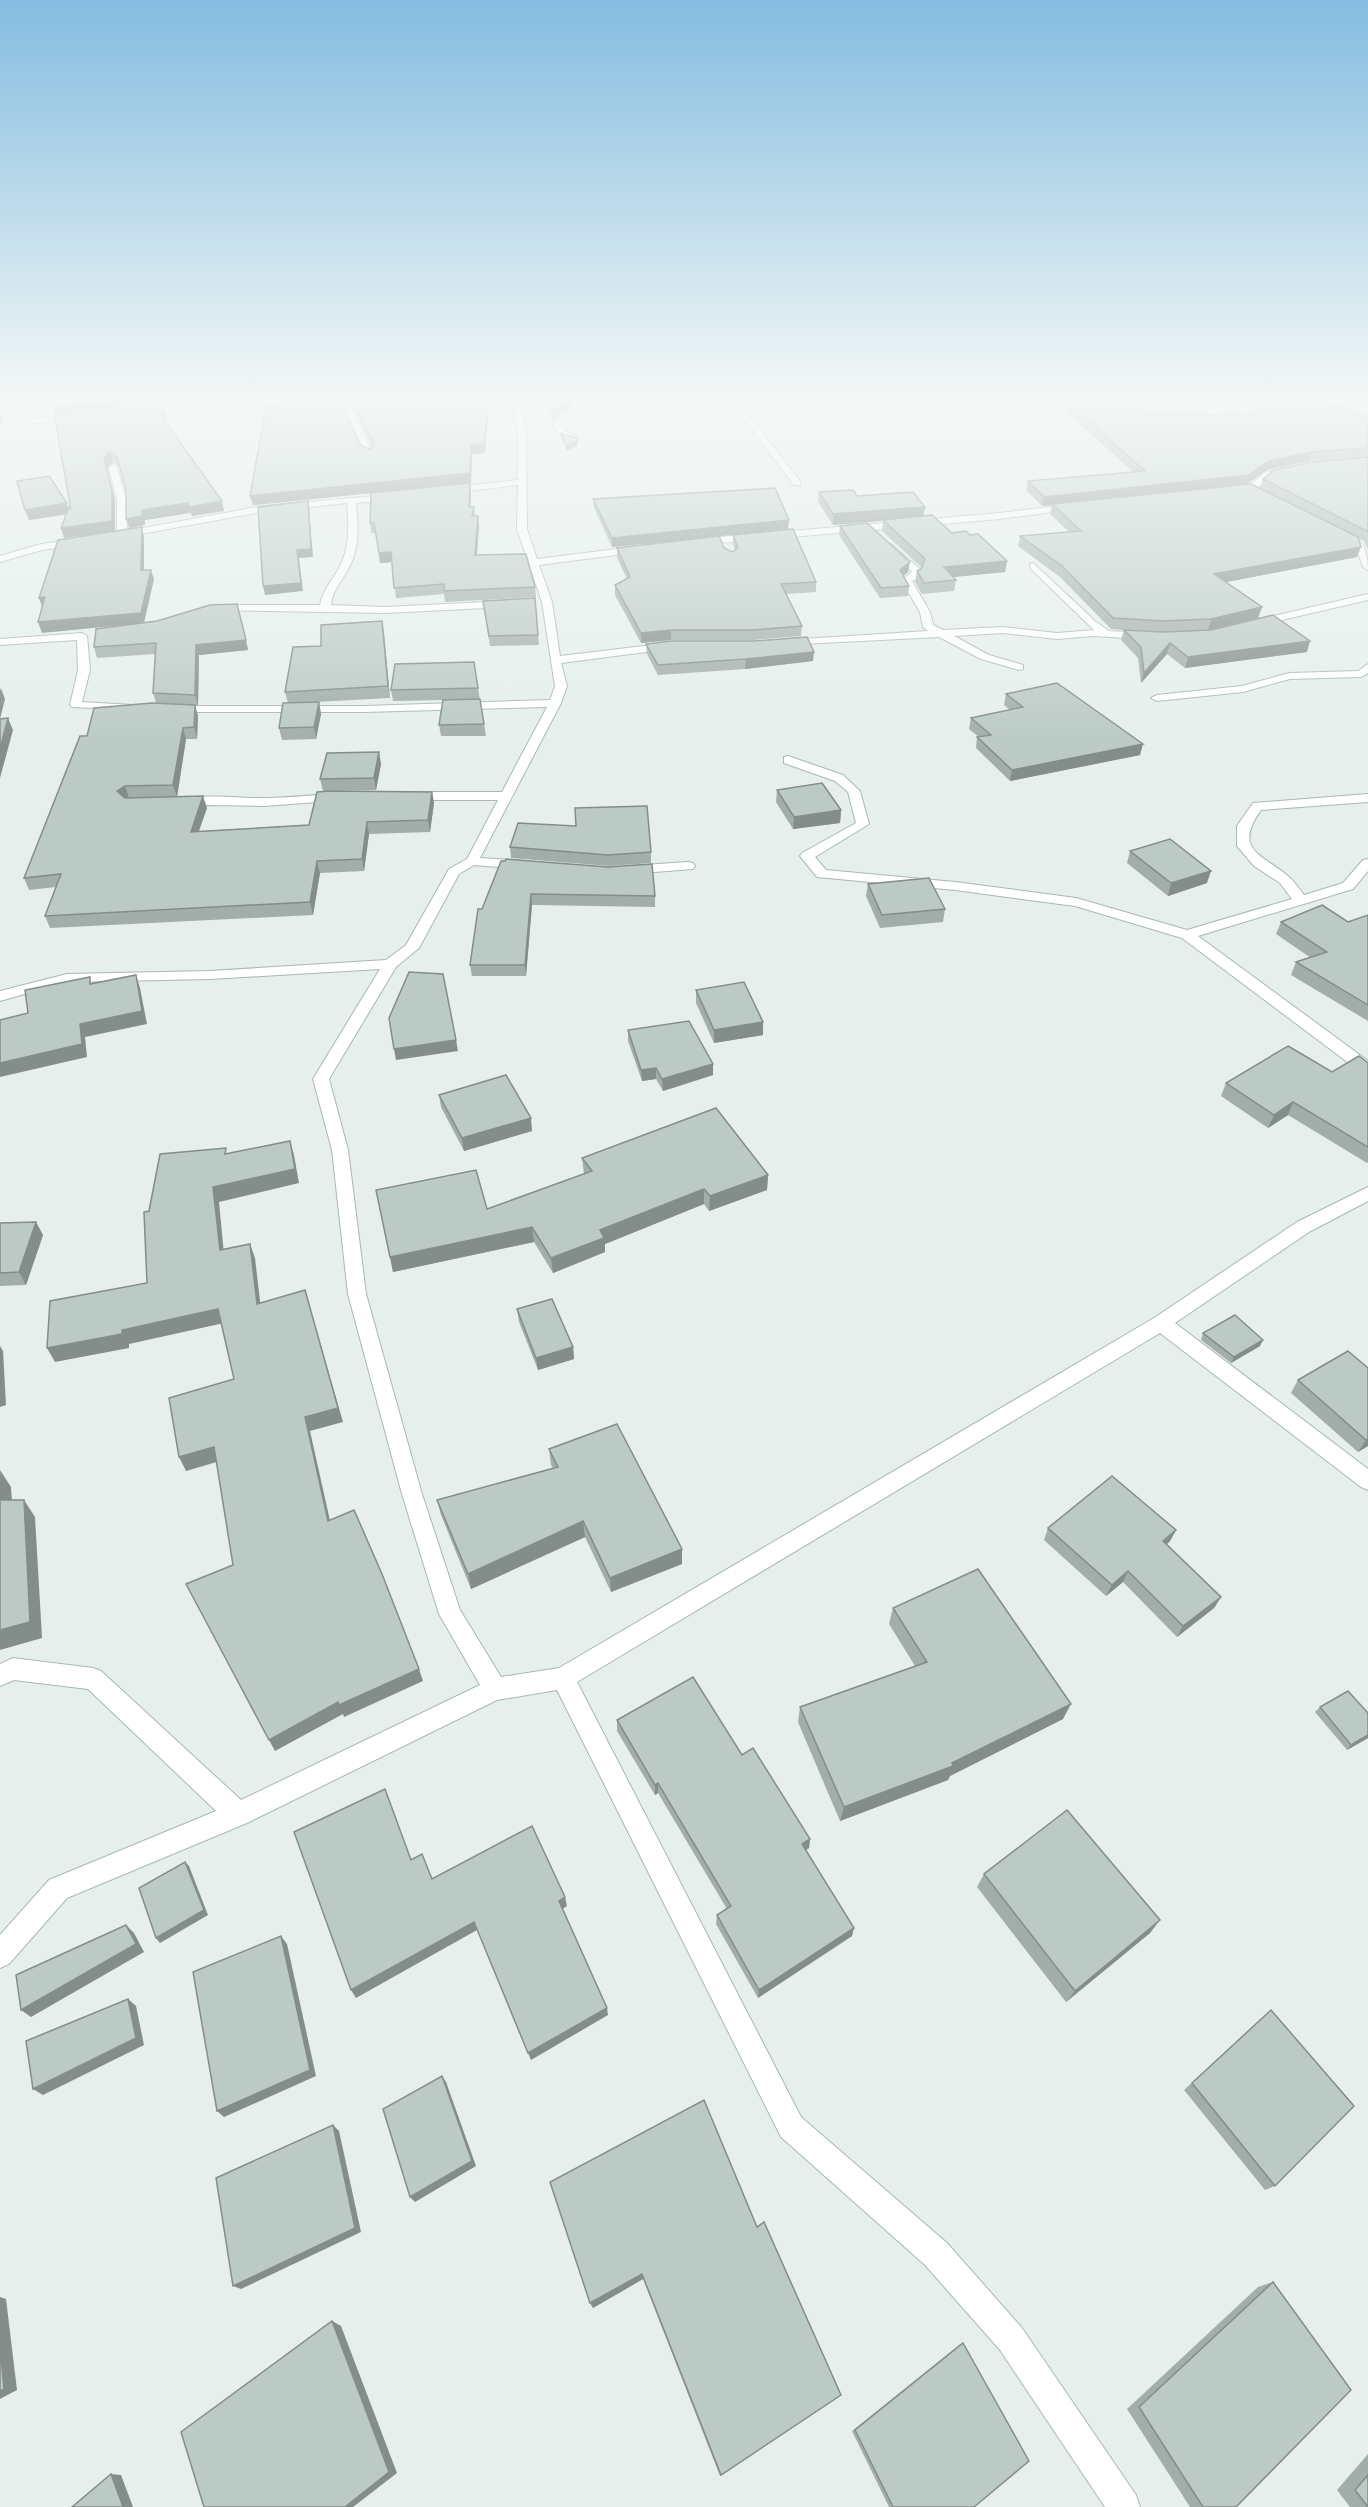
<svg xmlns="http://www.w3.org/2000/svg" width="1368" height="2507" font-family="'DM Sans',sans-serif">
<style>
.lines{fill:none;stroke-linecap:round;stroke-linejoin:round}
.minor-casing{stroke:#a8b8b2;stroke-width:2}
.minor{fill:#fff;fill-rule:evenodd}
.wall{fill:#a1aea9;fill-rule:evenodd}
.shaded-wall{fill:#838d89}
.building{fill:#bbcac4;stroke:#838d89;stroke-width:1.5}
</style>
<rect width="100%" height="100%" fill="#e6efeb"/>
<g class="lines">
<defs>
<g id="minor">
<path d="M172,399H186L136,410L132,408Z"/>
<path d="M339,399H347L373,454L372,456L365,454Z"/>
<path d="M512,399H520L526,434L527,529L537,559L640,546L645,549L640,552L539,565L552,602L560,656L669,643L674,646L669,649L561,663L567,686L561,703L480,858L524,861L531,865L524,869L474,865L459,874L419,948L396,967L329,1079L348,1150L366,1294L422,1494L460,1610L501,1677L559,1668L1154,1318L1297,1222L1368,1187V1201L1309,1232L1175,1323L1368,1469V1490L1361,1487L1160,1333L577,1682L801,2117L947,2243L1022,2328L1136,2495L1140,2507H1105L1000,2350L925,2265L781,2137L557,1690L497,1700L247,1823L67,1898L9,1964L0,1968V1935L49,1880L216,1811L88,1689L14,1680L0,1686V1664L13,1658L93,1668L101,1671L241,1800L480,1685L439,1614L402,1494L348,1294L332,1150L313,1079L380,969L210,979L67,982L0,1001V991L67,974L210,971L386,960L406,945L449,869L467,859L498,800H409L403,796L409,792H502L547,707L364,712H173L167,709L173,706H364L550,700L555,686L542,602L517,529L518,485L446,494L442,491L446,488L518,480V434Z"/>
<path d="M709,399H736L800,481V485H794L730,401L583,415L565,420L561,426L565,431L578,437V441C567,442 559,434 553,426L559,416L583,411Z"/>
<path d="M1213,399C1227,398 1243,408 1258,409C1283,411 1308,406 1333,403L1328,399L1342,402L1368,400V404C1325,408 1249,429 1213,399Z"/>
<path d="M80,415L84,417L83,419L34,423L30,421L34,419Z"/>
<path d="M113,464L117,467L126,500L127,531L262,506L398,494V498L395,499L356,503C358,525 360,547 349,568C342,581 333,589 331,605L385,607L507,601L512,604L507,607L385,613L211,610V606L215,605H320C323,589 332,581 339,568C350,548 349,525 347,503L262,512L119,538L114,535L117,533V500L109,467Z"/>
<path d="M1291,467L1294,468V472L1270,477L1253,491L1246,489L1264,473Z"/>
<path d="M1075,504L1080,507L1078,509L999,519L697,545L692,542L697,539L999,513Z"/>
<path d="M1340,533C1362,531 1368,552 1368,570L1363,567L1356,547L1340,537Z"/>
<path d="M80,539L83,540V544L42,550L0,562V556L41,544Z"/>
<path d="M891,544L922,571L918,579L912,581L930,612L933,625L943,630L1003,627L1057,633L1094,630L1030,568V564L1033,563L1096,622L1109,631L1145,633L1150,636L1145,639L1093,636L1057,639L1003,633L954,636L989,655L1023,665V669L1019,670L981,659L939,637L782,645L781,643L786,640L928,631L923,627L920,612L901,580L912,572L888,549L886,547Z"/>
<path d="M1368,594V600L1252,627L1247,624L1252,621Z"/>
<path d="M82,633L87,636L90,670L82,702L133,705L139,708L137,710L72,707L70,705L78,670L77,640L0,645V639Z"/>
<path d="M1368,664V673L1361,677L1290,679L1243,692L1157,701L1151,698L1157,695L1242,686L1289,673L1358,671Z"/>
<path d="M788,756L843,775L860,791L869,824L815,857L826,870L955,882L1076,898L1187,930L1292,899L1280,883L1254,866L1237,846V826L1253,803L1368,794V802L1261,810C1232,851 1263,854 1289,877C1295,882 1299,889 1304,895L1343,883L1363,860L1368,859V871L1353,889L1198,936L1368,1061V1074L1362,1073L1182,938L1075,906L955,890L817,877L800,856L802,853L856,823L848,792L835,781L784,763V757Z"/>
<path d="M340,793L344,794L346,797L344,800L264,806L206,805L182,808L176,804C189,791 244,799 264,798C289,798 315,795 340,793Z"/>
<path d="M688,862L693,863L695,866L693,869L629,874L622,870L629,866Z"/>
</g>
</defs>
<!-- minor casing -->
<use href="#minor" class="minor-casing"/>
<!-- minor -->
<use href="#minor" class="minor"/>
</g>
<!-- wall -->
<g class="wall">
<path d="M287,399H340L361,446L371,449L372,447L349,399H483L488,416L485,453L472,454L471,483L253,505L250,496L288,404Z"/>
<path d="M543,399H569L570,411L559,414L553,421Z"/>
<path d="M1056,399H1077L1084,403H1086L1080,399H1120L1117,406L1163,414L1368,417V456L1309,461L1267,470L1246,485L1260,489L1263,479L1368,457V550L1364,541L1358,538L1357,557L1226,582L1262,607L1258,618L1208,630L1307,652L1185,668L1167,654L1141,683L1138,658L1121,640L1124,630L1111,629L1060,577L1018,546L1020,536L1069,532L1050,514L1052,505L1042,506L1026,490L1028,481L1133,472L1060,406V403Z"/>
<path d="M166,412L168,420L165,421L224,511L192,516L190,513L145,520V525L126,490L119,466L113,462L107,468L115,500L64,538L66,514L29,520L68,508L71,510L55,414Z"/>
<path d="M561,433L577,446L567,450L561,438Z"/>
<path d="M470,483L471,507H474L475,516L479,526L477,555L535,587L536,597L445,602L444,594L396,598L392,562L380,563L376,533H371L370,523Z"/>
<path d="M819,492L857,496L925,507L923,516L952,533L970,535L1007,561L1005,572L953,577L956,580L954,591L922,594L915,582L917,571L921,569L922,568L882,531L883,521L833,525L818,502Z"/>
<path d="M593,499L788,529L733,535L816,582V592L786,594L802,626L801,636L753,640H671L641,643L615,595V585L627,579L617,558V548L712,537L612,547L594,508ZM733,535V544L735,550L732,552L724,548L719,536Z"/>
<path d="M840,526L908,572L903,576L909,586L908,596L880,598L839,535Z"/>
<path d="M535,598L539,645L490,646L484,610Z"/>
<path d="M237,604L248,650L199,655L198,706H195L198,716L197,739H186L177,797L128,798L207,808L199,831L309,825L432,792L434,803L430,832L369,834L364,871L320,873L313,915L50,928L45,916L56,887L29,890L24,878L87,736L156,703L153,693L155,654L97,658L94,647L157,621Z"/>
<path d="M382,621L390,698L315,702H319L321,714L316,739L282,740L279,728L288,703L285,692L321,646Z"/>
<path d="M646,644L813,661L745,669L658,675L647,654Z"/>
<path d="M478,688L486,736H441L439,725L443,700L393,701L391,690Z"/>
<path d="M1006,694L1140,755L1010,781L976,748L977,737H979L969,729L971,718L1010,710L1004,705Z"/>
<path d="M381,764L376,790L323,791L320,779Z"/>
<path d="M777,790L841,810L840,823L793,829L776,802Z"/>
<path d="M576,826L651,852V863L609,866L511,858L510,847Z"/>
<path d="M1130,851L1207,883L1168,896L1127,863Z"/>
<path d="M501,861L655,896V907L532,905L526,976H472L470,965L482,909Z"/>
<path d="M868,884L945,909L943,922L880,928L866,896Z"/>
<path d="M1368,915V1021L1291,975L1296,962L1311,958L1276,934L1281,922H1348Z"/>
<path d="M696,990L763,1022V1035L714,1043L696,1003Z"/>
<path d="M628,1030L713,1075L663,1091L656,1079L642,1081L628,1041Z"/>
<path d="M1368,1063V1162L1367,1163L1288,1115L1268,1128L1221,1096L1226,1083L1332,1072Z"/>
<path d="M439,1095L532,1131L464,1151L441,1107Z"/>
<path d="M582,1158L768,1175L767,1190L709,1211L704,1204L605,1244V1252L553,1273L534,1242L393,1272L390,1257L487,1209L584,1174Z"/>
<path d="M0,1223L43,1235L26,1285L0,1286Z"/>
<path d="M517,1309L573,1347L574,1359L538,1370L519,1322Z"/>
<path d="M1203,1333L1260,1346L1231,1363L1201,1340Z"/>
<path d="M1348,1351L1368,1446L1358,1452L1291,1393L1298,1380Z"/>
<path d="M549,1449L682,1549V1564L611,1592L585,1537L471,1589L441,1515L437,1500L553,1468L551,1465Z"/>
<path d="M1048,1528L1176,1530L1170,1541L1166,1545L1221,1597L1214,1608L1177,1637L1123,1582L1106,1596L1044,1540Z"/>
<path d="M893,1608L1063,1719L950,1776L948,1780L840,1821L798,1722L800,1707L915,1666L889,1624Z"/>
<path d="M1320,1707L1368,1738L1347,1750L1315,1712Z"/>
<path d="M617,1720L742,1755L810,1839L809,1848L806,1850L852,1936L758,1998L716,1924L717,1915L727,1909L658,1793L655,1795L617,1731Z"/>
<path d="M984,1874L1150,1933L1066,2002L977,1887Z"/>
<path d="M1271,2010L1275,2186L1265,2190L1184,2090Z"/>
<path d="M550,2182L841,2395L720,2476L643,2279L593,2308Z"/>
<path d="M1273,2282L1236,2507H1190L1127,2409L1258,2287Z"/>
<path d="M963,2343L974,2507H889L852,2431L958,2346Z"/>
<path d="M1368,2454V2507H1350L1337,2490Z"/>
</g>
<!-- shaded-wall -->
<g class="shaded-wall">
<path d="M113,399H157L95,411L55,415L53,406Z"/>
<path d="M570,402V411L559,414L553,421V412L558,405Z"/>
<path d="M488,407V416L485,453L472,454L471,483L253,505L250,496L471,445Z"/>
<path d="M166,412L168,420L161,421L159,413Z"/>
<path d="M0,416H2L4,422L0,423Z"/>
<path d="M577,441V446L567,450L566,445Z"/>
<path d="M110,452L113,462L107,468L115,500V531L64,538L61,528L104,458Z"/>
<path d="M1312,452L1309,461L1267,470L1246,485L1052,504V505L1042,506L1044,497L1269,461Z"/>
<path d="M470,483L471,492L470,517L469,507Z"/>
<path d="M222,501L224,511L192,516L189,507Z"/>
<path d="M308,501L309,509L313,557L299,558L303,591L265,595L263,586L297,550Z"/>
<path d="M67,503L70,514L29,520L25,510Z"/>
<path d="M188,503L190,513L145,520V525L129,528L126,519L142,510Z"/>
<path d="M925,507L923,517L833,525V514Z"/>
<path d="M478,516L479,526L476,564L475,555Z"/>
<path d="M789,520L788,529L612,547V538Z"/>
<path d="M142,527L144,536V580L141,570Z"/>
<path d="M1361,547L1357,557L1211,585L1214,574Z"/>
<path d="M391,552L393,562L380,563L379,553Z"/>
<path d="M1007,561L1005,572L943,578L944,567Z"/>
<path d="M910,562L908,572L899,580L900,570Z"/>
<path d="M151,570L154,579L144,623L42,633L38,622Z"/>
<path d="M45,597L42,607L39,598Z"/>
<path d="M1262,607L1258,618L1208,630L1211,619Z"/>
<path d="M382,621L384,632L390,698L388,686Z"/>
<path d="M671,630V640L641,643V633Z"/>
<path d="M246,640L248,650L199,655L198,706L195,695L196,645Z"/>
<path d="M1310,641L1307,652L1185,668L1188,657Z"/>
<path d="M1170,643L1167,654L1141,683L1144,673Z"/>
<path d="M814,652L813,661L745,669L746,659Z"/>
<path d="M1,688L5,699L0,719V691Z"/>
<path d="M319,702L321,714L316,739L314,727Z"/>
<path d="M195,705L198,716L197,739L194,727Z"/>
<path d="M8,718L13,730L0,778V749Z"/>
<path d="M183,728L186,739L177,797L173,785Z"/>
<path d="M1143,744L1140,755L1010,781L1012,770Z"/>
<path d="M379,752L381,764L376,790L374,778Z"/>
<path d="M125,786L129,798L121,803L117,791Z"/>
<path d="M432,792L434,803L430,832L428,820Z"/>
<path d="M203,796L207,808L194,844L191,832Z"/>
<path d="M841,810L840,823L793,829L794,817Z"/>
<path d="M367,822L369,834L364,871L362,859Z"/>
<path d="M317,861L320,873L313,915L310,902Z"/>
<path d="M1211,871L1207,883L1168,896L1171,883Z"/>
<path d="M531,894L532,905L526,976L525,965Z"/>
<path d="M136,975L140,988L147,1024L85,1037L87,1057L0,1077V1063L80,1024Z"/>
<path d="M763,1022V1035L714,1043V1030Z"/>
<path d="M456,1040L458,1051L396,1060L394,1049Z"/>
<path d="M713,1064V1075L663,1091L662,1079Z"/>
<path d="M656,1068V1079L642,1081L641,1070Z"/>
<path d="M1293,1102L1288,1115L1268,1128L1274,1115Z"/>
<path d="M531,1118L532,1131L464,1151L462,1138Z"/>
<path d="M290,1141L294,1155L299,1183L219,1202L225,1265L220,1250L213,1187Z"/>
<path d="M768,1175L767,1190L709,1211L710,1196Z"/>
<path d="M704,1189V1204L605,1244V1252L553,1273L551,1258L600,1230Z"/>
<path d="M36,1222L43,1235L26,1285L19,1272Z"/>
<path d="M532,1227L534,1242L393,1272L390,1257Z"/>
<path d="M250,1244L255,1258L262,1318L257,1304Z"/>
<path d="M305,1290L343,1422L310,1431L333,1534L328,1521L305,1417Z"/>
<path d="M218,1309L224,1323L129,1344V1348L55,1362L47,1348L122,1330Z"/>
<path d="M1263,1340L1260,1346L1231,1363L1234,1357Z"/>
<path d="M0,1346L3,1351L6,1405L0,1407Z"/>
<path d="M573,1347L574,1359L538,1370L536,1358Z"/>
<path d="M1368,1439V1446L1358,1452L1366,1440Z"/>
<path d="M214,1447L220,1461L186,1471L179,1457Z"/>
<path d="M0,1470L11,1487L13,1517L1,1500Z"/>
<path d="M24,1500L35,1517L42,1638L0,1650V1630Z"/>
<path d="M583,1521L585,1537L471,1589L468,1574Z"/>
<path d="M1176,1530L1170,1541L1157,1553L1163,1541Z"/>
<path d="M682,1549V1564L611,1592L610,1578Z"/>
<path d="M1128,1571L1123,1582L1106,1596L1112,1585Z"/>
<path d="M1221,1597L1214,1608L1177,1637L1183,1626Z"/>
<path d="M419,1669L423,1681L344,1717L343,1714L275,1751L269,1740L338,1702Z"/>
<path d="M1071,1704L1063,1719L950,1776L948,1780L840,1821L844,1807L952,1763Z"/>
<path d="M1368,1735V1738L1347,1750L1351,1745Z"/>
<path d="M658,1783V1793L655,1795V1785Z"/>
<path d="M810,1839L809,1848L801,1853L802,1844Z"/>
<path d="M185,1862L189,1866L208,1915L160,1943L156,1938Z"/>
<path d="M565,1897L567,1906L561,1910L559,1901Z"/>
<path d="M1160,1920L1150,1933L1066,2002L1075,1991Z"/>
<path d="M474,1922L477,1930L356,1998L351,1990Z"/>
<path d="M126,1925L134,1933L144,1952L31,2017L21,2010Z"/>
<path d="M854,1928L852,1936L758,1998L759,1990Z"/>
<path d="M281,1936L287,1944L316,2076L224,2117L217,2111Z"/>
<path d="M128,1999L136,2006L144,2045L43,2095L33,2089Z"/>
<path d="M607,2008L608,2015L531,2060L528,2053Z"/>
<path d="M442,2076L446,2082L476,2166L415,2202L410,2197Z"/>
<path d="M333,2125L339,2131L361,2232L241,2289L233,2286Z"/>
<path d="M642,2274L643,2279L593,2308L590,2303Z"/>
<path d="M0,2297L6,2299L17,2390L0,2399Z"/>
<path d="M332,2321L341,2326L397,2473L353,2507H345Z"/>
<path d="M111,2474L121,2475L133,2507H123Z"/>
</g>
<!-- building -->
<g class="building">
<path d="M51,399H113L92,402L53,406Z"/>
<path d="M153,399H157L166,412L159,413L222,501L189,507L188,503L142,510V516L126,519V490L117,457L110,452L104,458L112,491V521L61,528L69,507L71,510L54,414L93,410Z"/>
<path d="M288,399H340L361,446L371,449L374,444L352,399H483L488,407L484,443L471,445L470,473L250,496L266,407L290,403Z"/>
<path d="M546,399H569L570,402L558,405L553,412Z"/>
<path d="M1063,399H1077L1084,403L1093,401L1095,399H1119L1116,406L1163,414L1204,411L1210,415L1343,406L1368,417V448L1312,452L1269,461L1249,475L1044,497L1028,481L1145,471Z"/>
<path d="M561,433L577,438V441L566,445Z"/>
<path d="M1368,457V533L1367,531L1263,479L1274,470L1312,462Z"/>
<path d="M49,476L67,503L25,510L17,481Z"/>
<path d="M470,483L469,507H474L472,516H478L475,555L526,554L535,587L444,591V584L394,588L391,552L379,553L374,523H370L371,493Z"/>
<path d="M1251,484L1358,537L1361,547L1214,574L1262,607L1211,619L1163,621L1113,618L1062,566L1020,536L1081,531L1052,504Z"/>
<path d="M775,488L789,520L612,538L593,499Z"/>
<path d="M853,490L857,496L913,492L925,507L833,514L819,492Z"/>
<path d="M308,501L311,549L297,550L301,583L263,586L258,507Z"/>
<path d="M932,515L952,533L966,531L970,535L978,534L1007,561L944,567L956,580L924,583L917,571L921,569L925,559L883,520Z"/>
<path d="M867,523L910,562L900,570L909,586L881,588L840,526Z"/>
<path d="M142,527L141,570H151L141,613L38,622L45,597L39,598L58,540Z"/>
<path d="M793,529L816,582L781,584L802,626L753,630H671L641,633L615,585L630,577L617,548L719,536L724,548L732,552L738,548L733,535Z"/>
<path d="M535,598L538,635L489,636L483,601Z"/>
<path d="M237,604L246,640L196,645L195,695L153,693L156,643L94,647L96,629L157,621L210,605Z"/>
<path d="M1273,615L1310,641L1188,657L1170,643L1144,673L1141,647L1124,630L1163,632L1211,630Z"/>
<path d="M382,621L388,686L285,692L293,647L321,646V625Z"/>
<path d="M807,637L814,652L746,659L658,665L646,644L671,641H754Z"/>
<path d="M474,662L478,688L391,690L395,664Z"/>
<path d="M1057,683L1143,744L1012,770L977,737L991,735L971,718L1023,707L1006,694Z"/>
<path d="M480,699L484,724L439,725L443,700Z"/>
<path d="M319,702L314,727L279,728L283,703Z"/>
<path d="M152,703L195,705L194,727L183,728L173,785L125,786L117,791L125,798L203,796L191,832L309,825L317,792L329,791L432,792L428,820L367,822L362,859L317,861L310,902L45,916L61,874L24,878L80,736H87L94,708Z"/>
<path d="M8,718L0,749V719Z"/>
<path d="M379,752L374,778L320,779L327,753Z"/>
<path d="M822,783L841,810L794,817L777,790Z"/>
<path d="M647,806L651,852L608,855L510,847L518,823L576,826L575,808Z"/>
<path d="M1170,839L1211,871L1171,883L1130,851Z"/>
<path d="M506,859L608,867L652,864L655,896L531,894L525,965H470L478,909H482L501,861H505Z"/>
<path d="M929,878L945,909L882,915L868,884Z"/>
<path d="M1322,905L1348,922L1368,915V1005L1296,962L1327,952L1281,922Z"/>
<path d="M409,972L443,974L456,1040L394,1049L389,1018Z"/>
<path d="M136,975L142,1011L80,1024L82,1044L0,1063V1020L28,1013L25,990L90,977V984Z"/>
<path d="M744,982L763,1022L714,1030L696,990Z"/>
<path d="M689,1021L713,1064L662,1079L656,1068L641,1070L628,1030Z"/>
<path d="M1288,1046L1332,1072L1359,1056L1368,1063V1147L1293,1102L1274,1115L1226,1083Z"/>
<path d="M506,1075L531,1118L462,1138L439,1095Z"/>
<path d="M716,1108L768,1175L710,1196L704,1189L600,1230L604,1238L551,1258L532,1227L390,1257L376,1190L476,1170L487,1209L592,1171L582,1158Z"/>
<path d="M290,1141L295,1169L213,1187L220,1250L250,1244L257,1304L305,1290L338,1408L305,1417L328,1521L354,1510L382,1574L419,1669L339,1705L338,1702L269,1740L186,1584L233,1565L214,1447L179,1457L169,1398L234,1379L218,1309L122,1330V1334L47,1348L50,1301L147,1283L144,1212L149,1211L160,1154L226,1148L225,1154Z"/>
<path d="M36,1222L19,1272L0,1273V1223Z"/>
<path d="M552,1299L573,1347L536,1358L517,1309Z"/>
<path d="M1235,1315L1263,1340L1234,1357L1203,1333Z"/>
<path d="M1348,1351L1368,1368V1439L1366,1440L1298,1380Z"/>
<path d="M617,1424L682,1549L610,1578L583,1521L468,1574L437,1500L558,1467L549,1449Z"/>
<path d="M0,1475L1,1500H24L30,1622L0,1630Z"/>
<path d="M1112,1476L1176,1530L1163,1541L1221,1597L1183,1626L1128,1571L1112,1585L1048,1528Z"/>
<path d="M978,1569L1071,1704L952,1763L953,1766L844,1807L800,1707L927,1662L893,1608Z"/>
<path d="M693,1677L742,1755L753,1748L810,1839L802,1844L854,1928L759,1990L717,1915L731,1906L658,1783L655,1785L617,1720Z"/>
<path d="M1348,1691L1368,1713V1735L1351,1745L1320,1707Z"/>
<path d="M385,1789L411,1860L422,1854L432,1879L532,1826L565,1897L559,1901L607,2008L528,2053L474,1922L351,1990L294,1832Z"/>
<path d="M1067,1810L1160,1920L1075,1991L984,1874Z"/>
<path d="M185,1862L204,1910L156,1938L139,1888Z"/>
<path d="M126,1925L136,1944L21,2010L16,1975Z"/>
<path d="M281,1936L310,2070L217,2111L193,1972Z"/>
<path d="M128,1999L136,2038L33,2089L26,2041Z"/>
<path d="M1271,2010L1354,2106L1275,2186L1192,2083Z"/>
<path d="M442,2076L472,2161L410,2197L383,2109Z"/>
<path d="M704,2100L757,2227L764,2222L841,2395L721,2475L642,2274L590,2303L550,2182Z"/>
<path d="M333,2125L355,2228L233,2286L216,2178Z"/>
<path d="M1273,2282L1351,2390L1236,2507H1203L1139,2407Z"/>
<path d="M332,2321L389,2472L345,2507H204L181,2432Z"/>
<path d="M963,2343L1029,2461L974,2507H893L855,2430Z"/>
<path d="M0,2347L4,2389L0,2391Z"/>
<path d="M111,2474L123,2507H72Z"/>
<path d="M1368,2475V2507L1355,2490Z"/>
</g>
<!-- sky -->
<linearGradient id="sky" x2="0" y2="1"><stop stop-color="#84bce0"/><stop offset="0.53" stop-color="#f4f8f6"/><stop offset="1" stop-color="#f4f8f6" stop-opacity="0"/></linearGradient>
<rect width="1368" height="750" fill="url(#sky)"/>
</svg>
